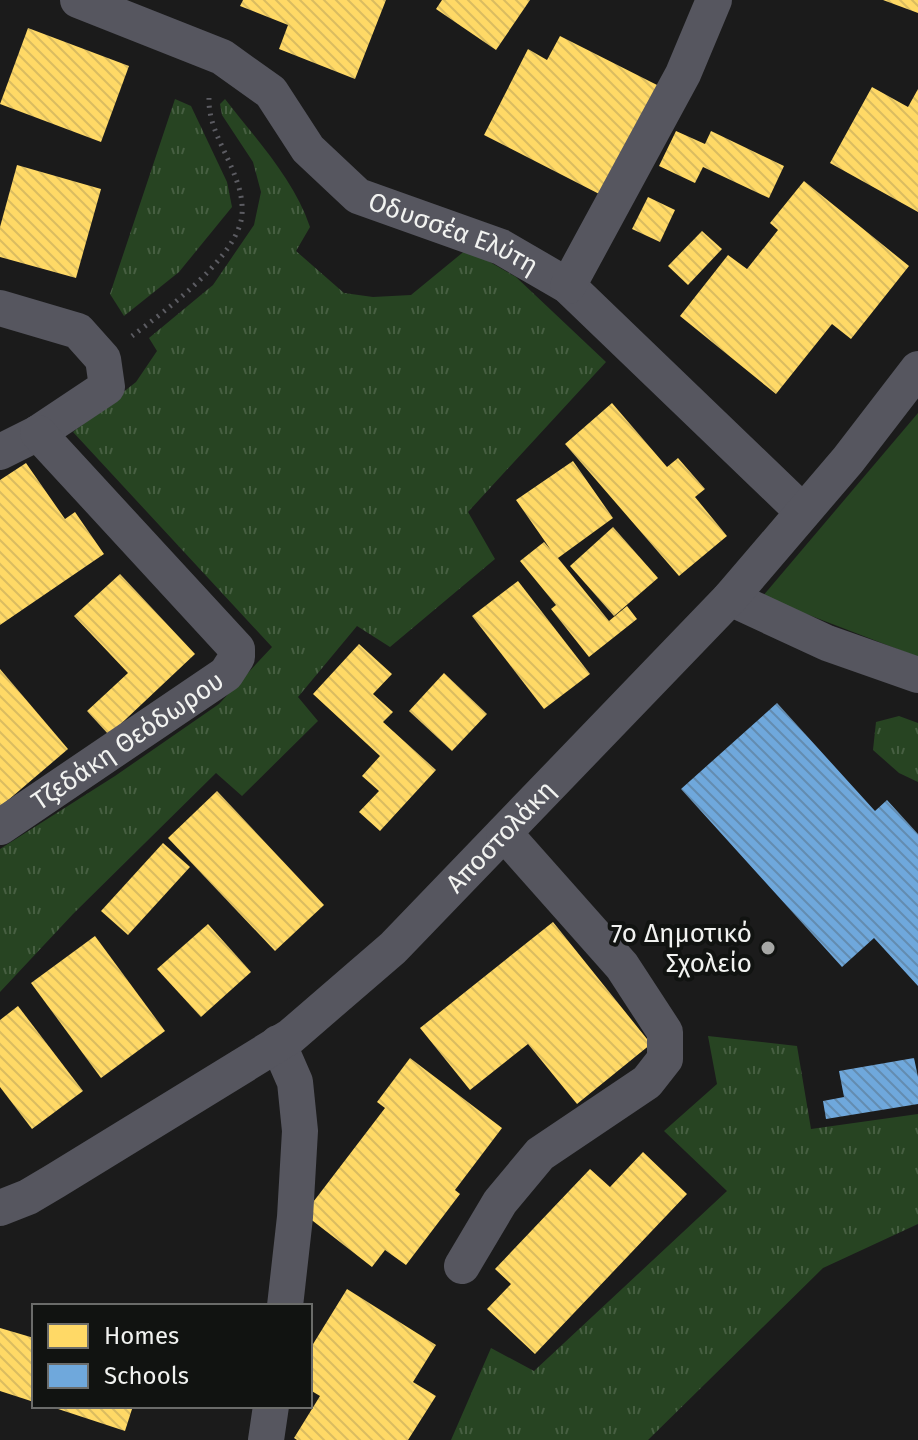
<svg xmlns="http://www.w3.org/2000/svg" width="918" height="1440" font-family="'Fira Sans',sans-serif">
<style>
.grass{fill:url(#grass-tufts)}
.park{fill:#274422}
.homes{fill:url(#homes-back-hatch)}
.schools{fill:url(#schools-back-hatch)}
.lines{fill:none;stroke-linecap:round;stroke-linejoin:round}
.path{stroke:#5c5c62;stroke-width:5;stroke-dasharray:2 6;stroke-linecap:butt}
.street{stroke:#56565f;stroke-width:36}
.poi-dot{fill:#a6a7a5;stroke:#111311;stroke-width:3}
.labels{text-anchor:middle;dominant-baseline:central;stroke-width:8;stroke-linejoin:round;paint-order:stroke}
.street-label{font-size:26px;fill:#f1f2f0;stroke:#111311}
.poi-label{font-size:26px;fill:#f1f2f0;stroke:#111311;text-anchor:end}
</style>
<defs>
<pattern id="grass-tufts" width="24" height="20" patternUnits="userSpaceOnUse" patternTransform="scale(2)"><rect width="24" height="20" fill="#274422"/><path d="M3 7l-1-3M5 7V3M7 7l1-3M15 17l-1-3M17 17v-4M19 17l1-3" fill="none" stroke="#475f42"/></pattern>
<pattern id="homes-back-hatch" width="6" height="6" patternUnits="userSpaceOnUse" patternTransform="scale(2)"><rect width="6" height="6" fill="#ffd966"/><path d="M-1 5l2 2M0 0l6 6M5-1l2 2" fill="none" stroke="#dabc60"/></pattern>
<pattern id="schools-back-hatch" width="6" height="6" patternUnits="userSpaceOnUse" patternTransform="scale(2)"><rect width="6" height="6" fill="#6fa8dc"/><path d="M-1 5l2 2M0 0l6 6M5-1l2 2" fill="none" stroke="#638cb0"/></pattern>
</defs>
<rect width="100%" height="100%" fill="#1b1b1b"/>
<!-- grass -->
<g class="grass">
<path d="M175,99L191,106L227,182L232,207L179,272L124,316L110,294Z"/>
<path d="M225,99C255,138 294,179 310,227L296,251L344,293L373,297L411,295L467,249L516,277L606,362L468,512L495,559L390,647L357,626L298,697L318,721L242,796L216,773L73,914L0,992V849L115,776L219,704L272,647L73,432L136,382L157,351L149,338L213,285L254,225L261,192L253,162L222,115L220,104Z"/>
<path d="M899,716L918,723V782L899,773L873,750L876,722Z"/>
<path d="M708,1036L797,1046L811,1129L918,1114V1224L823,1268L648,1440H451L491,1348L534,1371L727,1191L664,1131L717,1084Z"/>
</g>
<!-- park -->
<path class="park" d="M918,413V657L762,597Z"/>
<!-- homes -->
<g class="homes">
<path d="M243,0H386L355,79L279,49L288,25L240,6Z"/>
<path d="M442,0H530L496,50L436,9Z"/>
<path d="M883,0H918V13Z"/>
<path d="M28,28L129,66L101,142L0,104Z"/>
<path d="M560,36L663,88L607,198L484,135L528,49L547,60Z"/>
<path d="M872,87L908,107L918,89V212L830,163Z"/>
<path d="M676,131L705,144L711,131L784,166L769,198L703,167L695,183L659,166Z"/>
<path d="M17,165L101,189L76,278L0,257V227Z"/>
<path d="M804,181L909,266L851,339L832,324L776,394L680,316L728,255L747,269L778,230L770,223Z"/>
<path d="M648,197L675,210L660,242L632,229Z"/>
<path d="M702,231L722,249L688,285L668,266Z"/>
<path d="M612,403L667,467L678,458L705,489L695,497L727,536L679,576L565,444Z"/>
<path d="M573,461L613,518L558,558L609,621L627,606L637,619L589,657L551,609L556,605L520,561L544,542L551,550L516,500Z"/>
<path d="M26,463L65,519L75,512L104,554L0,625V480Z"/>
<path d="M613,527L658,578L614,616L570,566Z"/>
<path d="M120,574L195,654L109,735L87,711L128,673L74,616Z"/>
<path d="M518,581L590,674L544,709L472,616Z"/>
<path d="M359,644L392,674L373,694L393,712L383,722L436,770L380,831L359,812L379,791L362,776L380,756L313,694Z"/>
<path d="M0,669L68,749L0,807Z"/>
<path d="M444,673L487,714L452,751L409,711Z"/>
<path d="M217,791L324,905L275,951L168,838Z"/>
<path d="M163,843L190,867L128,935L101,911Z"/>
<path d="M553,922L651,1044L577,1104L528,1044L470,1090L420,1028Z"/>
<path d="M208,924L251,972L201,1017L157,969Z"/>
<path d="M95,936L165,1031L101,1078L31,983Z"/>
<path d="M18,1006L83,1091L32,1129L0,1087V1020Z"/>
<path d="M410,1058L502,1128L455,1190L460,1194L406,1265L385,1250L372,1267L304,1214L385,1108L377,1102Z"/>
<path d="M643,1152L687,1194L535,1354L487,1309L511,1284L495,1269L590,1169L610,1187Z"/>
<path d="M347,1289L436,1345L413,1382L436,1396L408,1440H297L294,1438L320,1396L310,1390V1349Z"/>
<path d="M0,1328L34,1338V1402L0,1391Z"/>
<path d="M49,1406H133L125,1431Z"/>
</g>
<!-- schools -->
<g class="schools">
<path d="M777,703L875,811L887,800L918,834V986L874,938L842,967L681,789Z"/>
<path d="M914,1058L918,1077V1104L826,1119L823,1101L844,1097L839,1071Z"/>
</g>
<g class="lines">
<!-- path -->
<path class="path" d="M132,336C165,311 231,262 241,221C244,208 241,191 236,179C227,152 208,127 209,98"/>
<!-- street -->
<g class="street">
<path id="s1" d="M78,0L222,57L271,92L308,149L358,196L501,247L568,286L803,512"/>
<path d="M568,286L683,74L714,0"/>
<path d="M0,308L78,331L103,359L107,387L38,433L0,452"/>
<path d="M730,598L827,643L918,675"/>
<path id="s2" d="M0,827L226,674L237,657V649L38,433"/>
<path d="M278,1043L295,1082L300,1131L295,1217L285,1306"/>
<path id="s3" d="M0,1208L28,1197L55,1181L291,1036L393,948L730,598L848,460L918,369"/>
<path d="M462,1266L500,1202L540,1154L647,1082L665,1059V1032L622,966L504,833"/>
<path d="M266,1440L271,1406"/>
</g>
</g>
<!-- markers -->
<circle class="poi-dot" cx="768" cy="948" r="8"/>
<g class="labels">
<!-- street labels -->
<g class="street-label">
<text stroke="none"><textPath href="#s1" startOffset="454">Οδυσσέα Ελύτη</textPath></text>
<text stroke="none"><textPath href="#s2" startOffset="154">Τζεδάκη Θεόδωρου</textPath></text>
<text stroke="none"><textPath href="#s3" startOffset="628">Αποστολάκη</textPath></text>
</g>
<!-- poi labels -->
<g class="poi-label">
<text x="752" y="933">7ο Δημοτικό<tspan x="752" dy="30">Σχολείο</tspan></text>
</g>
</g>
<!-- legend -->
<rect x="32" y="1304" width="280" height="104" fill="#111311" stroke="#6b6c6a" stroke-width="2"/>
<rect x="48" y="1324" width="40" height="24" fill="#ffd966" stroke="#6b6c6a" stroke-width="2"/>
<text x="104" y="1344" font-size="24" fill="#f1f2f0">Homes</text>
<rect x="48" y="1364" width="40" height="24" fill="#6fa8dc" stroke="#6b6c6a" stroke-width="2"/>
<text x="104" y="1384" font-size="24" fill="#f1f2f0">Schools</text>
</svg>
